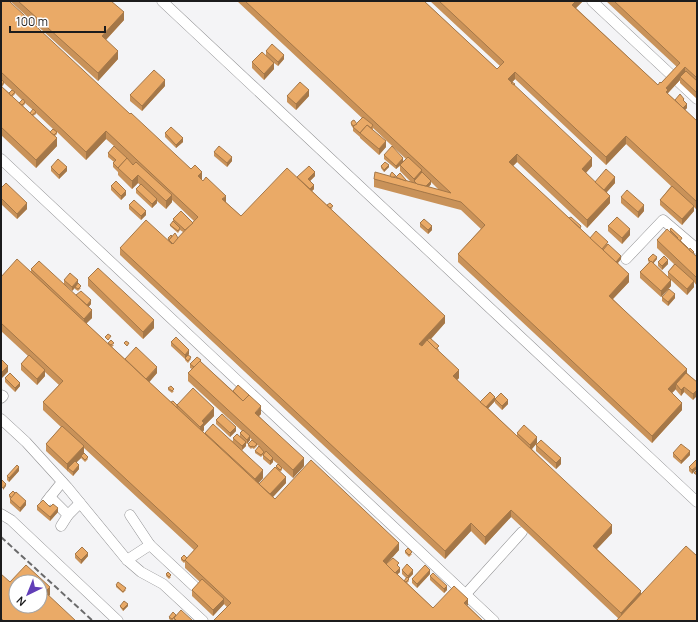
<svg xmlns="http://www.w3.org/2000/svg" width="698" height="622" font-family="Manrope,sans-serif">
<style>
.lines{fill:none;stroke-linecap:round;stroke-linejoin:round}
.minor-casing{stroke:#909092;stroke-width:11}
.minor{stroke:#fff;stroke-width:10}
.rail{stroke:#6a6a6b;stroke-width:2;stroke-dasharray:6 3;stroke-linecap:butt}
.wall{fill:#c99259;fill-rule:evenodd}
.shaded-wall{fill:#a47748}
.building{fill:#eaaa67;stroke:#a47748;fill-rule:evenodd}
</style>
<rect width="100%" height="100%" fill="#f4f4f6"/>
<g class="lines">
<defs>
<g id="minor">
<path d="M162,1L697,502"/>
<path d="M592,1L697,99"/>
<path d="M1,159L494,621"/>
<path d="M626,259L663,220L697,249"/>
<path d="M1,395L3,396L1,398"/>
<path d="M1,419L26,442L67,487L127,560L141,572L163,584L203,621"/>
<path d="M50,497L68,515"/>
<path d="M46,502L62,482"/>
<path d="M1,514L11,520L118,621"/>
<path d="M130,515L150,545L194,586"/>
<path d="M61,526L68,515L80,503"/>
<path d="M127,560L150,545"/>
<path d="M466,594L522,532"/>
</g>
</defs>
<!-- minor casing -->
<use href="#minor" class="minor-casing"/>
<!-- minor -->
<use href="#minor" class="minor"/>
<!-- rail -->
<path class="rail" d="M1,537L93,621"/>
</g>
<!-- wall -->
<g class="wall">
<path d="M1,1L130,114L202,180L241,216L297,177L315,176L310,181L314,189L312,191L327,205L333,208L331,209L445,323L431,339L439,350H438L459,378L457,380L480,402L495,401L488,408L517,436V433L537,443L532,449L612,533L597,549L641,591L619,619L511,517L485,545L471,531L445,559L120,255V248L168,240V238L172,236L178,238L183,232L180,230L178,233L170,226V225L173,222V219L193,222L194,221L172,200V202L166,209L157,201V203L152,208L136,193V189L140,185L138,183L132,189L118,175V172L113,167V163L114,162L108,157V153L114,146L106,139L86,160L57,132V134L55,136L57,146L36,168L1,135ZM4,83L12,90L9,93L2,87L4,84ZM15,93L22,100L19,103L12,97L15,94ZM25,103L33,110L30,113L23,106L25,104ZM36,113L53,129L50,132L33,116L36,114Z"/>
<path d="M10,1H111L124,20L106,40L118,59L98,81Z"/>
<path d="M237,1H424L497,69L500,66L430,1H583L576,8L658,85L661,83L677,67L606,1H697V99L680,83V80L668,93V94L675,100L684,102L687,108L685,110L697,121V210L694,207V211L682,225L660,205V200L671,186L626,144L606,165L515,79L512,82L515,86L592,166L586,173L595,182L615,183L607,192L610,203L587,228L517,162L513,166L569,218L581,228V229L590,238L608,244L621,259L618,263L629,282L613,299L687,373L697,382L693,400L684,392L681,396L676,390V389L672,393L682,410L652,443L458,262V254L481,229L461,210L374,187V179L390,176V175L396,178V177L411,182L400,171V166L396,169L384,159V155L403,161L406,159L373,128V130L386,147L379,155L360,138V137L353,131V128L351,125V123L357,124L362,118ZM431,182L439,190L429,187L431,184Z"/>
<path d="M266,51L284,59L278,66L274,63V69L264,80L252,68V62L266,55Z"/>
<path d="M165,86L142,111L130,101V95Z"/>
<path d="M287,96H309L296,110L287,102Z"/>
<path d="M165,133L183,142L176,148L165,137Z"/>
<path d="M214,152L232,161L227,167L214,156Z"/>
<path d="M381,166L389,167L384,172L381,168Z"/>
<path d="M51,167L67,171L59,179L51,171Z"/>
<path d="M111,186L126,195L121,200L111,190Z"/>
<path d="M1,188L27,209L17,219L1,204Z"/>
<path d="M621,197L644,211L638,218L621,203Z"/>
<path d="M129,205L146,215L141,220L129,209Z"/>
<path d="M420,223L432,230L428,234L420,227Z"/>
<path d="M608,226L630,235L622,244L608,231Z"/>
<path d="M671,228L682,242V243L697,257V286L694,282V287L687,295L671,280V286L661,297L640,278V272L649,262L648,261V259H657L653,263L668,277V272L674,264L657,248V240L670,231V230Z"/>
<path d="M658,262L668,264L662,270L658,266Z"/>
<path d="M31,269L91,304L88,307L92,318L86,323L108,344V343L114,345L112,347L125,359L157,373L149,382L171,402L177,405L214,416L204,426V430L203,432L205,434V433L233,441V438L240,436V433L242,431L188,381V373L192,369L190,368V364L201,362L233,391L261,414L259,416L304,466L293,478L282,468V470L280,472L286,483L273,497L275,499L348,495L399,550L386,564L399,567L400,572L397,574L404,581L406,578L402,574V570L413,574L408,579L409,581L407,583L433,608L468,606L483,621L227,607L224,604L213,616L192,596V590L200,582L185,568V562L184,563L181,560V558H187L194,550L84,448V453L88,459L85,462L81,458L76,462L79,469L73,476L46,451V444L61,427L43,410V402L59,385L45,372V376L37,385L21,370V364L28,356L1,331V277L31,271ZM250,438L252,440L248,444V446L251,449L252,448L254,449L257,446V445L259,446L255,451V453L261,457L263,455V459L270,465L273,462V460L278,464L276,466V468L259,485L258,484L263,478L242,450L246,446V443L247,444L250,440Z"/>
<path d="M88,278L154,328L143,339L88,286Z"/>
<path d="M64,280L81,288L78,291L75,289V288L72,291L64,284Z"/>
<path d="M662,297L675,298L668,306L662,301Z"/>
<path d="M171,342L189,354L188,355L191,359L188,363L185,360V359L171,346Z"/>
<path d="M5,378L20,386L15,392L5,382Z"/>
<path d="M168,388L174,391L172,393L168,390Z"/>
<path d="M495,399L508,404L502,410L495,403Z"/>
<path d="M216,420L236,431L230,437L216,424Z"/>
<path d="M536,445L561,464L556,469L536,451Z"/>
<path d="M673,453L690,455L681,464L673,457Z"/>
<path d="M697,459L692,474L689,471V467Z"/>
<path d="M19,471L9,482L7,480V476Z"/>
<path d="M15,493L26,505L20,512L10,503V499H11L9,497V495Z"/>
<path d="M37,506L50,507L58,512L50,521L37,510Z"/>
<path d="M405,551L412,554L409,557L405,553Z"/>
<path d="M75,554L88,556L81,564L75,558Z"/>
<path d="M166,574L171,577L169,579L166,576Z"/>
<path d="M430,574L417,588L412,583V579Z"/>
<path d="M430,576L447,590L444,593L430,580Z"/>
<path d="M116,585L126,590L123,593L116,587Z"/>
<path d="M120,606H128L123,611L120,607Z"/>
<path d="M176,615L193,621H174V619L172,621L169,619V617Z"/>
</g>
<!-- shaded-wall -->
<g class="shaded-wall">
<path d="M576,1H583L572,12V5Z"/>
<path d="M124,12V20L102,44V36Z"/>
<path d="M118,51V59L98,81V73Z"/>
<path d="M284,55V59L278,66V62Z"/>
<path d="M274,63V69L264,80V74Z"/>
<path d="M685,67V75L680,77V80L668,93V97L666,100V88Z"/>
<path d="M515,72V79L508,87V79Z"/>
<path d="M165,80V86L142,111V106Z"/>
<path d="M309,90V96L296,110V104Z"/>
<path d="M687,104V108L681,114V110Z"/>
<path d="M106,131V139L86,160V152Z"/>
<path d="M626,136V144L606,165V157Z"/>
<path d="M57,138V146L36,168V160Z"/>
<path d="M183,138V142L176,148V145Z"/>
<path d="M386,141V147L379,155V149Z"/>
<path d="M517,154V162L509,170V162Z"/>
<path d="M232,157V161L227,167V163Z"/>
<path d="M403,158V162L396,169V166Z"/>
<path d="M592,158V166L582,177V169Z"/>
<path d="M389,165V167L384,172V170Z"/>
<path d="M67,167V171L59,179V175Z"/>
<path d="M422,170V176L414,181V184V179Z"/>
<path d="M202,172V180L198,176Z"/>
<path d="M315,172V176L308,183V179Z"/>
<path d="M138,175V183L132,189V181Z"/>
<path d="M615,177V183L603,196V190Z"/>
<path d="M431,181V184L423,193V189Z"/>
<path d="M314,185V189L309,194V190Z"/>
<path d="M126,191V195L121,200V196Z"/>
<path d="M172,195V202L166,209V201Z"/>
<path d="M226,196V203L222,199Z"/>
<path d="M610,196V203L587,228V220Z"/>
<path d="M157,199V203L152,208V204Z"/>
<path d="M27,203V209L17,219V214Z"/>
<path d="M644,205V211L638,218V212Z"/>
<path d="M694,206V211L682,225V219Z"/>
<path d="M146,211V215L141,220V216Z"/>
<path d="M432,226V230L428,234V230Z"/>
<path d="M630,229V235L622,244V238Z"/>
<path d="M621,256V259L615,266V262Z"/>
<path d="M657,257V259L652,265V263Z"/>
<path d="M668,260V264L662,270V266Z"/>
<path d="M629,274V282L609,303V296Z"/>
<path d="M78,280V284L72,291V287Z"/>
<path d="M671,280V286L661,297V291Z"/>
<path d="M694,281V287L687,295V289Z"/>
<path d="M675,294V298L668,306V302Z"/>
<path d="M91,300V304L87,309V305Z"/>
<path d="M92,310V318L84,326V319Z"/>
<path d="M445,316V323L419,352V344Z"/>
<path d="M154,320V328L143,339V332Z"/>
<path d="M189,350V354L185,359V355Z"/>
<path d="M8,366V372L1,379V373Z"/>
<path d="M157,367V373L146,386V380Z"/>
<path d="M687,369V376L676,384V389L668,397V389Z"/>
<path d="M45,370V376L37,385V379Z"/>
<path d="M459,370V378L453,384V376Z"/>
<path d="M20,383V386L15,392V388Z"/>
<path d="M684,387V392L681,396V390Z"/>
<path d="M697,390V396L693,400V394Z"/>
<path d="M495,397V401L485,412V408Z"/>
<path d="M508,400V404L502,410V406Z"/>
<path d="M682,403V410L652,443V436Z"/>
<path d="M261,406V414L255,420V413Z"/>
<path d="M214,408V416L204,426V430L200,435V427L202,421Z"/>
<path d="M236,427V431L230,437V433Z"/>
<path d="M250,436V440L247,444V440Z"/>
<path d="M537,437V443L530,451V445Z"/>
<path d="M246,442V446L242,450V446Z"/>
<path d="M84,446V454L81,456V458L70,469L68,468L67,472V464Z"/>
<path d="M690,451V455L681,464V461Z"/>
<path d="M273,458V462L270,465V461Z"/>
<path d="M304,458V466L293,478V470Z"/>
<path d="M561,458V464L556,469V463Z"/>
<path d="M79,465V469L73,476V472Z"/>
<path d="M697,466V469L692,474V470Z"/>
<path d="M19,467V471L9,482V478Z"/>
<path d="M263,470V478L255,487V479Z"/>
<path d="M286,477V483L270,500V494Z"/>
<path d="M6,484V486L3,490V488Z"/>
<path d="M26,501V505L20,512V508Z"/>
<path d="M58,508V512L50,521V517Z"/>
<path d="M511,510V517L485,545V537Z"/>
<path d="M471,523V531L445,559V551Z"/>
<path d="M612,525V533L593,553V546Z"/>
<path d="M399,543V550L383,568V561Z"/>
<path d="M88,553V556L81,564V560Z"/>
<path d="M400,568V572L395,577V573Z"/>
<path d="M413,570V574L408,579V576Z"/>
<path d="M430,570V574L417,588V584Z"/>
<path d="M447,586V590L444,593V589Z"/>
<path d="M50,587V595L45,600V592Z"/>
<path d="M641,591V599L621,620V613Z"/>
<path d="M224,599V604L213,616V610Z"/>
<path d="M468,599V606L464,603Z"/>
<path d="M128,604V606L123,611V609Z"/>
</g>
<!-- building -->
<g class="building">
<path d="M1,1H9L130,114L131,113L191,169L195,165L202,172L198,176L203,181L206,177L226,196L222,199L241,216L287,168L445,316L419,344L422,346L427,340L459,370L453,376L612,525L593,546L641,591L621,613L511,510L485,537L471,523L445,551L120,248L146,220L172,244L198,217L106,131L86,152L1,72Z"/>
<path d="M18,1H111L124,12L102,36L118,51L98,73Z"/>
<path d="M245,1H424L497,69L504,62L439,1H576L572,5L658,85L660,82L661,83L680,63L614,1H697V78L685,67L666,88L668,90L666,92L697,121V202L626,136L606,157L515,72L508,79L592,158L582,169L610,196L587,220L517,154L509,162L629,274L609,296L687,369L668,389L682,403L652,436L458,254L485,225L461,202L374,179L375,172L451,193Z"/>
<path d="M272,44L284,55L278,62L266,51Z"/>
<path d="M262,52L274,63L264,74L252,62Z"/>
<path d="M154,70L165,80L142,106L130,95Z"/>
<path d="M686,71L697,81V93L680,77Z"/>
<path d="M2,80L4,82L1,86V81Z"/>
<path d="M300,82L309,90L296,104L287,96Z"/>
<path d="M512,82L515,84L514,85L511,83Z"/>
<path d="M1,86L57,138L36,160L1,127Z"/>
<path d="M12,90L15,92L11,96L9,93Z"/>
<path d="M680,94L684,99L683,100L687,104L683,108L675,100Z"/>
<path d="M23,99L25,102L22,105L19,103Z"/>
<path d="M33,109L36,112L32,115L30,113Z"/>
<path d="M363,117L373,125L371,128L367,125L360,133L353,127Z"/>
<path d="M354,120L357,124L353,126L351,123L352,121Z"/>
<path d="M367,125L386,141L379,149L360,133Z"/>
<path d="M171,127L183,138L176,145L165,133Z"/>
<path d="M53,129L57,132L54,135L50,132Z"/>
<path d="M114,146L128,159L127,158L118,168L113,163L116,160L108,153Z"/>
<path d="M219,146L232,157L227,163L214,152Z"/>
<path d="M392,146L403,158L396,166L384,155Z"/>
<path d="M408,157L422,170L414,179L400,165Z"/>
<path d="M127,158L133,165L136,162L172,195L166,201L138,175L132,181L118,168Z"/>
<path d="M58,159L67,167L59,175L51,167Z"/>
<path d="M385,162L389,165L384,170L381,166Z"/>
<path d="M309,166L315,172L308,179L314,185L310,189L297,177Z"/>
<path d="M606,169L615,177L604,190L595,182Z"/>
<path d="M392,172L396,176L394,177H391L390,175Z"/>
<path d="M422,172L431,181L426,186L417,184L414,181Z"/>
<path d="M400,173L406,180V181L398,178L396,177Z"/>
<path d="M116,181L126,191L121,196L111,186Z"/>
<path d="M6,183L27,203L17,214L1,198V188Z"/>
<path d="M141,184L157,199L152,204L136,189Z"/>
<path d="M672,186L694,206L682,219L660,200Z"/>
<path d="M627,190L644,205L638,212L621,197Z"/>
<path d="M134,200L146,211L141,216L129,205Z"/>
<path d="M330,203L333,206L330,208L327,205Z"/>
<path d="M181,211L193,223L185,230L173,219Z"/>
<path d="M571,217L581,226L580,228L569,218Z"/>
<path d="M617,217L630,229L622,238L608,226Z"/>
<path d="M424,219L432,226L428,230L420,223Z"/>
<path d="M173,221L180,228L178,231L170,225Z"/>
<path d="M671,228L682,238L680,241L688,248L677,238H678L670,230Z"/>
<path d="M667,229L697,257V278L657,240Z"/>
<path d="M596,231L608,242L602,249L590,238Z"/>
<path d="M175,233L178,238L173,244L169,240Z"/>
<path d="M171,235L172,236L169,240L168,238Z"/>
<path d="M608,244L621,256L616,262L603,250Z"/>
<path d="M690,248L694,252L693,253L689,250Z"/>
<path d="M653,254L657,257L652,263L648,259Z"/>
<path d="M664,256L668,260L662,266L658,262Z"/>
<path d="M17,259L275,499L311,460L399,543L383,561L433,608L454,586L468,599L464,603L483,621H213L231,603L185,560L198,546L43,402L63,381L1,323V277Z"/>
<path d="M39,261L92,310L84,319L31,269Z"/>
<path d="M651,261L671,280L661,291L640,272Z"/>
<path d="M675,264L694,281L687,289L668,272Z"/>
<path d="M98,268L154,320L143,332L88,278Z"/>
<path d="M70,273L78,280L72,287L64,280Z"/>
<path d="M78,283L81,286L78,289L75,287Z"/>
<path d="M669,289L675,294L668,302L662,297Z"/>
<path d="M81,291L91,300L87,305L76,295Z"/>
<path d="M108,334L111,336L108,340L105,337Z"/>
<path d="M176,337L189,350L185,355L171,342Z"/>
<path d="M430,338L439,346L436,349L427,340Z"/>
<path d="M111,340L114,343L111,345L108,343Z"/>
<path d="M126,341L129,343L127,346L124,343Z"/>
<path d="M136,347L157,367L146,379L125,359Z"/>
<path d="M29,355L45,370L37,379L21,364Z"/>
<path d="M188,355L191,357L188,361L185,358Z"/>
<path d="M197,357L201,360L194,367L190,364Z"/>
<path d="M1,359L8,366L1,373Z"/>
<path d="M200,361L243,401L249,395L261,406L255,413L304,458L293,470L188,373Z"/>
<path d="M10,373L20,383L15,388L5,378Z"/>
<path d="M686,373L697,382V390L693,394L684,387L681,390L676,384Z"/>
<path d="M238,385L249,395L243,401L233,391Z"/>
<path d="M171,386L174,389L172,391L168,388Z"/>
<path d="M193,388L214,408L202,421L204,423L200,427L177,405Z"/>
<path d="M490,392L495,397L486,407L480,402Z"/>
<path d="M501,393L508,400L502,406L495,399Z"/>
<path d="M173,401L178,406L177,405V408L171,402Z"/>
<path d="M222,414L236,427L230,433L216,420Z"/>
<path d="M213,424L263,470L255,479L205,433Z"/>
<path d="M524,425L537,437L530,445L517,433Z"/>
<path d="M62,426L84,446L67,464L46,444Z"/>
<path d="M243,430L250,436L247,440L240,433Z"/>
<path d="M237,434L246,442L242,446L233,438Z"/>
<path d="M252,440L257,444L254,447L252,446L251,447L248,444Z"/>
<path d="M541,440L561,458L556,463L536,445Z"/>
<path d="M681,444L690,451L681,461L673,453Z"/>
<path d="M259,446L264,452L261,455L255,451Z"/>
<path d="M266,451L273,458L270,461L263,455Z"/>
<path d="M84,453L88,457L85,460L81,456Z"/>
<path d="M697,459V466L692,470L689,467Z"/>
<path d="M75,461L79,465L73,472L68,468Z"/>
<path d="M278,464L282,468L280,470L276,466Z"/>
<path d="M17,465L19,467L9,478L7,476Z"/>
<path d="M275,467L286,477L270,494L259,484Z"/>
<path d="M697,470V475L694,473Z"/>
<path d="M2,480L6,484L3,488L1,487V481Z"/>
<path d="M13,491L15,493L12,498L9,495Z"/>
<path d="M16,492L26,501L20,508L10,499Z"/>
<path d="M43,500L50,507L53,504L58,508L50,517L37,506Z"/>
<path d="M686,546L697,556V621H616Z"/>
<path d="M82,547L88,553L81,560L75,554Z"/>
<path d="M408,548L412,552L409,555L405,551Z"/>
<path d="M184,555L187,558L184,561L181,558Z"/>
<path d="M393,558L399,563L397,565L400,568L395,573L386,564Z"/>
<path d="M407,564L413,570L408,576L402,570Z"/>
<path d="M26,565L50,587L45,592L76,621H4L1,618V574L10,582ZM16,582H40V606H16Z"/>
<path d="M425,565L430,570L417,584L412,579Z"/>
<path d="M168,572L171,575L169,577L166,574Z"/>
<path d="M433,573L447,586L444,589L430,576Z"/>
<path d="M407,577L409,579L406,582L404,581Z"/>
<path d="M202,579L224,599L213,610L192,590Z"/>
<path d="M118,582L126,588L123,592L116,585Z"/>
<path d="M124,601L128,604L123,609L120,606Z"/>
<path d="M181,610L193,621H177L174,618Z"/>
<path d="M173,612L176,615L172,619L169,617Z"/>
</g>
<!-- border -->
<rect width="698" height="622" fill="none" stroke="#1c1c1d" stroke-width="4"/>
<!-- north arrow -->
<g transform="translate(28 594) rotate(223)"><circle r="19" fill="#ffffff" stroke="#a4a4a5"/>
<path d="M0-3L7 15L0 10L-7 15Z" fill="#613eb7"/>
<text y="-6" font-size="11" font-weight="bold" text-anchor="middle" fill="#1c1c1d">N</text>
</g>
<!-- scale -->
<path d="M10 26v6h95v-6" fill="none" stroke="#1c1c1d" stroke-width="2"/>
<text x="16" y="26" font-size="12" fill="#1c1c1d" stroke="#ffffff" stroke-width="3" paint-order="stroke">100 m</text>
</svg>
